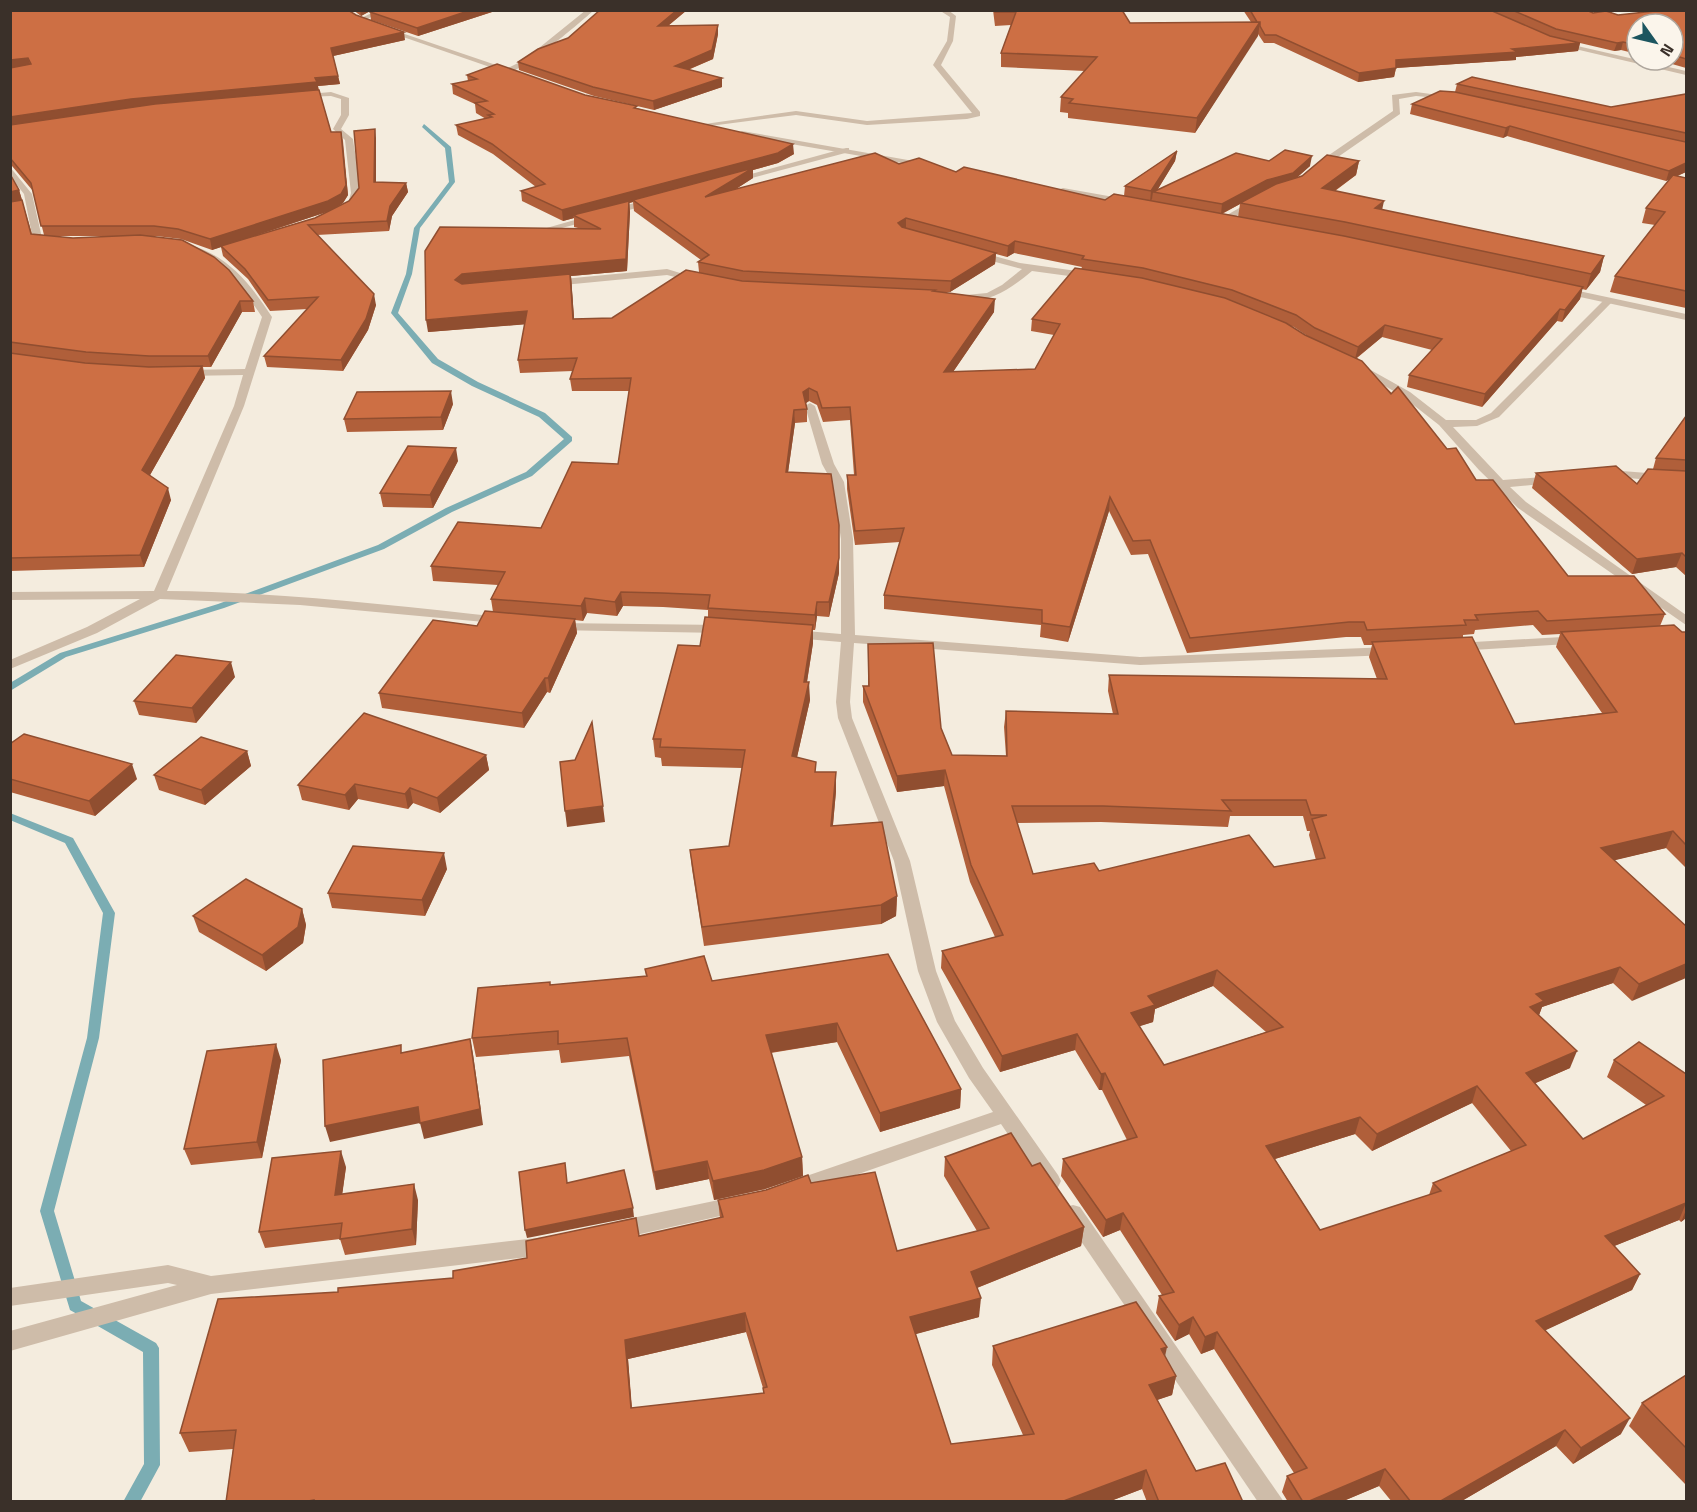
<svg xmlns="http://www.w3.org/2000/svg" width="1697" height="1512" font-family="'Titillium Web',sans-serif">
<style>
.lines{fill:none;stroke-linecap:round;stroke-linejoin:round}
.stream{fill:#7badb3;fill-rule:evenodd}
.minor{fill:#cebca9;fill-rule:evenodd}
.tertiary{fill:#cebca9;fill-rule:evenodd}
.wall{fill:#b05f3a;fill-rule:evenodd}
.shaded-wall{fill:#904e30}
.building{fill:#cd6f44;stroke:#904e30;stroke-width:1.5;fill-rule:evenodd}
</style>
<rect width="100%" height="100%" fill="#f4ecde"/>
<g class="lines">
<!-- stream -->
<g class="stream">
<path d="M424,124L451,147L455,182L420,228L412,274L398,313L438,359L478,382L545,413L572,437V441L532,476L452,512L384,549L224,608L66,657L10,691V683L60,653L218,604L378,545L446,508L526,472L564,439L539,417L472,386L432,363L391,313L406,274L414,228L449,182L445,148L422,127Z"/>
<path d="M10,813L73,838L115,913L99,1038L54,1211L81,1301L156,1343L159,1348L160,1465L140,1502H123L144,1464L143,1352L70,1310L40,1211L87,1038L103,913L65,843L10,820Z"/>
</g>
<!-- minor -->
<g class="minor">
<path d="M378,10H388L362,21L357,20Z"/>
<path d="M586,10H594C580,23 521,73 506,73V69L524,60Z"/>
<path d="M939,10H948L956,16L953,41L941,65L980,112V116L967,119L867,125L796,115L702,127L698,125L796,111L867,121L972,113L933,65L947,41L950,17Z"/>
<path d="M1560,42L1686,71V75L1558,45Z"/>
<path d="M331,92L349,98V115L341,129L353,139C355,159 369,200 346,211L342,208L349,200L351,193L345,140L333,129L341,115V99L331,96L302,97L298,95Z"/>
<path d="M1416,92L1453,97L1449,99L1416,96L1399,99L1400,114L1322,168H1316V164L1393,111L1392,95Z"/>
<path d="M846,148H849V152L733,183L729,180Z"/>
<path d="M10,167L32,194L42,238L56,241V245L33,240L24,194L10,176Z"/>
<path d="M652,198L656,201L655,203L547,232L543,229Z"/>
<path d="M1255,199L1259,202L1258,204L1227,221L1220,219Z"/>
<path d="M190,245C229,256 251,285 272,317L244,406L167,591C279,592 390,605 501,617L508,621L506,624L300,605L160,599L97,633L10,669V660L87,627L140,599L10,600V592L154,591L234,406L243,375L184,376L179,373L184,370L245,369L262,317C242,287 222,262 187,250V246Z"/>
<path d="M976,251L1020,263L1091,273L1096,276L1091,279L1032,271C1009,290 986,306 955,300V296L987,293L1002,285L1022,269L973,256L971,254Z"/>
<path d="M667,269L700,279L695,282L667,275L553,286L548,283L553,280Z"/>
<path d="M1606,298L1614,300L1499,417L1477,426L1453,427L1503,480L1556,476V482L1552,483L1510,487L1526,502L1686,615V625L1518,508L1479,470L1439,425L1402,396L1351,366L1360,364L1410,392L1446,420H1476L1491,413Z"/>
<path d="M810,403L815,406L834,464L844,482L853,539L855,635L1140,657L1390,647L1397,651L1390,655L1140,665L854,643L850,702L852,718L910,861L936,971L955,1021L983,1068L1058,1175L1061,1181L1058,1187L1051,1189L1044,1187L1001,1124L793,1197L786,1195L783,1189L786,1183L993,1112L969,1078L937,1022L918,971L894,861L838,718L836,702L841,642L794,638L787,634L794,630L841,634V539L832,482L822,464L805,406Z"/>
<path d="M1609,470L1686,476V483L1605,476V472Z"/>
<path d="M557,623L722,625L729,629L722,633L552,630L550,627L552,624Z"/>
<path d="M1579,636L1586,640L1584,643L1456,651L1449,647L1456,643Z"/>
<path d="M738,1196L745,1198L748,1204L745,1210L738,1212L618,1239L611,1236L608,1230L611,1224L618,1221Z"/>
<path d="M1073,1205L1080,1207L1284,1502H1258L1066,1219L1063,1213L1066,1207Z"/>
<path d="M545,1237L552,1240L555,1246L552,1252L545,1255L211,1294L10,1351V1331L177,1285L168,1283L10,1306V1288L168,1265L211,1276Z"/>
</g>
<!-- tertiary -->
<g class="tertiary">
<path d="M383,28H387L517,72L510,74L383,30Z"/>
<path d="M742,131L925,163L929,165L925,167L739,135L738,133Z"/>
<path d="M1063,188L1125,199L1129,202L1125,205L1060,193V189Z"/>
<path d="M1560,287L1686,314V320L1557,292V288Z"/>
</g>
</g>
<!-- wall -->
<g class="wall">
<path d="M10,10L405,40L333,56L340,84L318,86L331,132H341L343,141L348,195L343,203L333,210L349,201L359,188L376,138V182L406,183L408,192L392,216L389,231L317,235L376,305L368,330L343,371L267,367L264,356L308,309L270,311L248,279L223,256L221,247L212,250L181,239L156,236H145L253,301L255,312H242L211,367H203L205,378L150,475L171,500L144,567L10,571V174L19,190L32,234L44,235L33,191L12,166H10ZM329,211L315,218L255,236ZM51,236H125L73,238Z"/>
<path d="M353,10H372L361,16Z"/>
<path d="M687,10L668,26L718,34L713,59L688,70L722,78V87L654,110L594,96L519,70L518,62Z"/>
<path d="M993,10H1122L1130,23L1251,22L1243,10H1586L1593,13L1618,15L1686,10V68L1658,60H1673V24H1637V54L1621,50L1614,51L1580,43L1578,51L1516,57V60L1396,68L1394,77L1358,82L1274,43H1264L1258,34L1195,133L1068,118V113L1060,112L1061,97L1085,71L1001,67V53L1011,25L995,26Z"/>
<path d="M370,12H492L418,36L371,20Z"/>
<path d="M467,75L585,95L637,108L794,154L778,163L753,170V178L736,189L899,164L956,172L1105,200L1124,196L1125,186L1177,151L1175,161L1158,189L1269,161L1310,166L1296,178L1359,161L1356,175L1335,191L1382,210L1604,256L1600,272L1586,290L1582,289L1580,299L1562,322L1557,321L1482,407L1407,387L1409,375L1432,350L1382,337L1357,358L1447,449L1568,576L1665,614L1660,626L1682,632H1686V868L1666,848L1614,860L1686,926L1632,1001L1613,983L1542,1007L1539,1015L1570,1068L1535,1083L1583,1139L1646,1105L1607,1077L1614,1060L1686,1074V1218L1681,1222L1679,1220L1614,1246L1640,1274L1632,1290L1545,1330L1621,1434L1573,1464L1556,1446L1460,1502H1392L1379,1486L1341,1502H1288L1282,1492L1287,1476L1294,1473L1214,1349L1201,1354L1189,1334L1175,1341L1156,1313L1159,1296L1162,1295L1120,1230L1103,1237L1061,1176L1063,1159L1127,1140L1102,1090H1099L1075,1050L1000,1072L941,968L942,951L995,937L970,882L944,786L897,792L863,702V686H868V644L941,728L952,755L1006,756L1004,727L1006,711L1113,714L1108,691L1109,675L1377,679L1369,657L1372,645H1364L1361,637H1346L1187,653L1148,554L1131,555L1109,511L1068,642L1040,637L1041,625L884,609V595L900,542L855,545L847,489V475H854L850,420L823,422L817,405L809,401L806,403L807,409V422L795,423L788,473L839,525V573L829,617L817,616L815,630H813V643L807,682L810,700L797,757L816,772L836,791L833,825L897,896L896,916L881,924L704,946L692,869L690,850L729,846L742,768L662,766L661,758L655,757L653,739L700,646L708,618V610L663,607L623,606L617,616L587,613L583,621L575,620L577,633L550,693L547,692L524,728L382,708L379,693L477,626L493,612L491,599L498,585L433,581L431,566L541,528L618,464L629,391H572L570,379L573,371L520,373L518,360L525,324L428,332L578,228L574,227V218L563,221L522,201L521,191L536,187L493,154L458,135L456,125L486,119L476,113L475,104L453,94L452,84L468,81ZM633,202L634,211L701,260L698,262L699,272L612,318L574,319L571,276L627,271L630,212L629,203ZM1240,204L1238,217L1222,214ZM1014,253L1082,267L1081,269L1032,319L1031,331L1054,335L1035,369L953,372L994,312L937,292H950L995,264L996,254L1007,257ZM1291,326L1294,327L1309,337L1305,335ZM1533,625L1542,635L1560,634L1556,647L1602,713L1515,724L1463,637V635L1474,634L1475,630ZM1230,816H1303L1307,831H1310L1309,835L1316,860L1274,867L1099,871L1033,874L1017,823L1101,822L1228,827ZM1213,986L1266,1032L1164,1065L1139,1026L1153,1022L1155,1009ZM1472,1103L1511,1151L1433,1183L1429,1195L1320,1230L1275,1159L1355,1134L1372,1151Z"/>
<path d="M1457,84L1611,107L1686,94V172L1677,176L1686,178V308L1610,292L1615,276L1655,225L1642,223L1646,208L1670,179L1666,181L1507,136L1503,138L1410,114L1412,104L1455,92Z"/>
<path d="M453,404L443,430L347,432L344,419Z"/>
<path d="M1686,416V576L1676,567L1632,574L1532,488L1536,473L1637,484L1653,469L1656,458Z"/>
<path d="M458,461L433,508L383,507L380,493Z"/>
<path d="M235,677L196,723L139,715L134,701Z"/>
<path d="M10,744L137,779L95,816L10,792Z"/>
<path d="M247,751L251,766L205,805L159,790L154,775Z"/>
<path d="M486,755L489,770L440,813L413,803L408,809L358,799L349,810L302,800L298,785Z"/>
<path d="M447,869L425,916L332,908L328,893Z"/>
<path d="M302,909L306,925L303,943L266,971L199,932L193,916Z"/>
<path d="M888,954L961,1089L960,1108L880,1132L837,1042L771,1053L802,1157L803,1176L765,1189L714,1200L709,1179L656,1190L629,1056L561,1063L559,1050L476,1057L472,1038L550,985L646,976L645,969L712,981Z"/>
<path d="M281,1060L262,1158L191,1165L184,1149Z"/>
<path d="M945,1157L1032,1166L1084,1227L1081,1246L977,1288L979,1317L915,1334L951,1444L1023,1435L992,1365L993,1346L1165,1357L1176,1376L1172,1395L1157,1400L1196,1471L1243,1502H1147L1142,1489L1108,1502H226L233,1449L189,1452L180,1433L338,1292L453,1278L527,1258L639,1236L720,1218L718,1200L811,1183L897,1251L977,1231L944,1176ZM746,1332L763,1388V1393L632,1408L628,1359Z"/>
<path d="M346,1167L342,1194L418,1200L416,1245L345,1255L340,1239L265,1248L259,1232Z"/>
<path d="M1686,1375V1485L1629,1426L1642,1403Z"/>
</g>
<!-- shaded-wall -->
<g class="shaded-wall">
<path d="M360,10H372L361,16Z"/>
<path d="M471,10H492V12L418,36L417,28Z"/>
<path d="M677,10H687L658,34V26Z"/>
<path d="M1260,22L1258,36L1195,133L1197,118Z"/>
<path d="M718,25V34L713,59L675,75V66Z"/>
<path d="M404,32L405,40L333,56L331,48Z"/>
<path d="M1623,42L1621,50L1614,51L1617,43Z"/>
<path d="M1580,43L1578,51L1516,57V60L1395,68L1396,60Z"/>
<path d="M28,58L31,67L10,69V60Z"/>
<path d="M1396,68L1394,77L1358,82L1359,73Z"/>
<path d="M338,76L340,84L318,86V91L10,126V117L131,99Z"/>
<path d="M722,78V87L654,110L653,101Z"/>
<path d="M1510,126L1507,136L1503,138L1506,128Z"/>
<path d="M375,129L376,138V192L374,182Z"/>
<path d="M341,132L348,195L343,203L330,211L212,250L210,239Z"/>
<path d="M793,144L794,154L778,163L753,170V178L706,208L633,200V202L629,203L630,212L627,271L571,276L575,331L464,286L455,280L462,274L626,259L629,204L573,215L574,218L563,221L562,210Z"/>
<path d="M1177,151L1175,161L1156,192H1153L1152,199L1150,202L1151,191Z"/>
<path d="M1312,156L1310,166L1291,183L1240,203V204L1221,214L1222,204Z"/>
<path d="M1359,161L1356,175L1319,202L1322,188Z"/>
<path d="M1686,163V172L1666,181L1669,171Z"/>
<path d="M406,183L408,192L392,216L389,231L387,221L390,206Z"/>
<path d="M19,190L22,200L10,202V192Z"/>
<path d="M1384,201L1381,215L1375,208Z"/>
<path d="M906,218V229L898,234V223Z"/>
<path d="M1015,241L1014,253L1007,257L1008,246Z"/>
<path d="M996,253L995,264L950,292L951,281Z"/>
<path d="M1604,256L1600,272L1586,290L1591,274Z"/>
<path d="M1583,287L1580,299L1562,322L1565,310Z"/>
<path d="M374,294L376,305L368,330L343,371L341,360Z"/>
<path d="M995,299L994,312L944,385V372Z"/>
<path d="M240,301L242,312L211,367L208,356Z"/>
<path d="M1560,309L1557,321L1482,407L1485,394Z"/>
<path d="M527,311L529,324L428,332L426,320Z"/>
<path d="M1385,325L1382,337L1355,359L1358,347Z"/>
<path d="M202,366L205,378L146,482L142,470Z"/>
<path d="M809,388V401L803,405V392Z"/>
<path d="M451,391L453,404L443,430L441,417Z"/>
<path d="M794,410L795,423L786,486V472Z"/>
<path d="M456,448L458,461L433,508L430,495Z"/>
<path d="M168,488L171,500L144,567L140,555Z"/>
<path d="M1110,497L1109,511L1068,642L1070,627Z"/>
<path d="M1682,553L1676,567L1632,574L1637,559Z"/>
<path d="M839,558V573L829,617V602Z"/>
<path d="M621,592L623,606L617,616L615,602Z"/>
<path d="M585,598L587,613L583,621L581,606Z"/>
<path d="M817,602V616L815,630V615Z"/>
<path d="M575,619L577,633L550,693L548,678Z"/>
<path d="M813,625V643L804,700V682Z"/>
<path d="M231,662L235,677L196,723L192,708Z"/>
<path d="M545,678L547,692L524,728L522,713Z"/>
<path d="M809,682L810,700L793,775L792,756Z"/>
<path d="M247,751L251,766L205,805L201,790Z"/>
<path d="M486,755L489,770L440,813L437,798Z"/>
<path d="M132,764L137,779L95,816L89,801Z"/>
<path d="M945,770L944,786L897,792V776Z"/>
<path d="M836,772V791L831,845V826Z"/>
<path d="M355,784L358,799L349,810L345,795Z"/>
<path d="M410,788L413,803L408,809L405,794Z"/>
<path d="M603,806L605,822L567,827L565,811Z"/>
<path d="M1673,831L1666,848L1595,865L1601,848Z"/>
<path d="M444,853L447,869L425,916L422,900Z"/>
<path d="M897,896L896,916L881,924V905Z"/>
<path d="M302,909L306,925L303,943L266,971L262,955Z"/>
<path d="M1686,964V978L1632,1001L1639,984Z"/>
<path d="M1620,967L1613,983L1542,1007L1538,1018L1530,1007L1536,994Z"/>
<path d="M1217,970L1213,986L1155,1009L1153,1022L1128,1030L1131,1013L1148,996Z"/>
<path d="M837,1023V1042L767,1053L766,1035Z"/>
<path d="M1077,1034L1075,1050L1000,1072L1002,1056Z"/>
<path d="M470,1039L473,1054L483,1125L424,1139L420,1123L330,1142L325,1126L418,1107Z"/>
<path d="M276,1044L281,1060L262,1158L257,1142Z"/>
<path d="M1577,1051L1570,1068L1520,1090L1526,1073Z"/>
<path d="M1105,1073L1102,1090H1099L1101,1074Z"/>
<path d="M1477,1086L1472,1103L1372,1151L1377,1134Z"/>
<path d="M961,1089L960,1108L880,1132V1113Z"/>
<path d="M1360,1117L1355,1134L1262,1163L1266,1146Z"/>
<path d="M341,1151L346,1167L340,1211L335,1195Z"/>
<path d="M802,1157L803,1176L765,1189L714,1200L713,1181Z"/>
<path d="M707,1161L709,1179L656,1190L654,1172Z"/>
<path d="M414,1184L418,1200L416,1245L412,1229Z"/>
<path d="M1686,1203L1679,1220L1597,1253L1605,1236Z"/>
<path d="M633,1208L634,1217L527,1238L525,1230Z"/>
<path d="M1686,1210V1218L1681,1222Z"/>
<path d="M1123,1213L1120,1230L1103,1237L1106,1220Z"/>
<path d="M1084,1227L1081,1246L969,1291L971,1272Z"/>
<path d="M1640,1274L1632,1290L1529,1338L1536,1321Z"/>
<path d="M981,1298L979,1317L909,1336L910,1317Z"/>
<path d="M745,1313L746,1332L628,1359L633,1427L631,1408L625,1340Z"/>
<path d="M1193,1317L1189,1334L1175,1341L1179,1325Z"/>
<path d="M1217,1332L1214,1349L1201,1354L1205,1337Z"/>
<path d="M1167,1347L1163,1366L1161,1349Z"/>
<path d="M1176,1376L1172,1395L1145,1404L1149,1385Z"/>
<path d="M1630,1418L1621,1434L1573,1464L1581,1448Z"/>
<path d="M1565,1430L1556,1446L1460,1502H1439Z"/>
<path d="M1385,1469L1379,1486L1341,1502H1307Z"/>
<path d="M1146,1470L1142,1489L1108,1502H1061Z"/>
</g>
<!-- building -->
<g class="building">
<path d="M10,10H348L356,15L404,32L331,48L338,76L315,78L317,82L131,99L10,117V68L31,64L28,58L10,60Z"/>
<path d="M372,10H471L417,28L370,12Z"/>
<path d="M600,10H677L658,26L718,25L712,50L675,66L722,78L653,101L593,87L518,62L538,49L568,38Z"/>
<path d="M995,10H1122L1130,23L1260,22L1197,118L1069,103L1073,99L1061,97L1097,57L1001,53L1016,12H995Z"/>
<path d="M1250,10H1490L1550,36L1580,43L1512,49L1518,52L1396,60V68L1359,73L1276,35H1265L1260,26V22H1257Z"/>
<path d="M1512,10H1586L1593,13L1606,11L1618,15L1664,10H1686V59L1673,55V24H1637V45L1623,42L1617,43L1556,29Z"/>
<path d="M497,64L585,95L637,106L634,108L793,144L778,153L562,210L521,191L545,184L492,144L456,125L492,117L488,115L494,114L475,103L487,101L452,84L477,79L467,75Z"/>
<path d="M1472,77L1611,107L1686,94V133L1457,84Z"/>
<path d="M316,90H319L331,132H341L346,185L341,194L328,201L210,239L178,229L154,226H41L31,183L10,158V125L155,104Z"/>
<path d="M1440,91L1455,92L1686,142V163L1669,171L1510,126L1506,128L1412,104Z"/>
<path d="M375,129L374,182L406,183L390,206L387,221L308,225L374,294L366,319L341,360L264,356L318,297L268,300L245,269L221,246L315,218L349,201L359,188L354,131Z"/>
<path d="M1285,150L1312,156L1293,173L1267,180L1222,204L1153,192L1236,153L1269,161Z"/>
<path d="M1177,151L1151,191L1125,186Z"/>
<path d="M875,153L899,164L919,158L956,172L964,167L1105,200L1114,194L1344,236L1583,287L1565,310L1560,309L1485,394L1409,375L1442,339L1385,325L1358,347L1315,328L1296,315L1232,290L1143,268L1082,259L1084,256L1015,241L1008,246L906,218L898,223L902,227L996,253L951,281L743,271L698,262L709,255L633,200L753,168L705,197Z"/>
<path d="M1327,155L1359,161L1322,188L1384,201L1375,208L1604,256L1591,274L1345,222L1240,203L1276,184L1302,176Z"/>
<path d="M10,174L19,190L10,192Z"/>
<path d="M1673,175L1686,178V291L1615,276L1665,212L1646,208Z"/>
<path d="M22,200L31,234L73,238L140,235L182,240L214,257L229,270L253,301H240L208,356H149L86,352L10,342V202Z"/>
<path d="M629,201L626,259L462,274L455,280L462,284L570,274L573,319L612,318L686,270L742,281L935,290L933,291L995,299L944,372L1035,369L1060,324L1032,319L1075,268L1142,278L1225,298L1286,323L1305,335L1362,361L1391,394L1398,387L1447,449L1456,448L1476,480H1493L1568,576H1634L1665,614L1547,621L1538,611L1475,615L1478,620H1464L1466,625L1367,630L1364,622H1349L1190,638L1150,540L1133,541L1110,497L1070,627L1042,623V610L884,595L904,528L855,531L847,475H856L850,407L822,408L817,392L809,388L803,392L807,409L794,410L786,472L831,474L839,525V558L829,602H817L815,615L708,608L710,595L662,593L621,592L615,602L585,598L581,606L491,599L505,572L431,566L458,522L541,528L572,462L618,464L631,378L570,379L577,358L518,360L527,311L426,320L425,251L440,227L601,229L573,215Z"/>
<path d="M10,353L85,363L149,367L202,366L142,470L168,488L140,555L10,558Z"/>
<path d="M451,391L441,417L344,419L357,392Z"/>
<path d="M1686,416V460L1656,458Z"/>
<path d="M408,446L456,448L430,495L380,493Z"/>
<path d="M1616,466L1637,484L1648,469L1686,471V557L1682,553L1637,559L1536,473Z"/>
<path d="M485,611L575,619L548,678H545L522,713L379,693L433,620L477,626Z"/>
<path d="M705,617L813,625L804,682H809L792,756L816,762L815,772H836L831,826L882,822L897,896L881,905L702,927L690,850L729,846L745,750L660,747L661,739H653L678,645L700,646Z"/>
<path d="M1674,625L1682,632H1686V845L1673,831L1601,848L1686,926V964L1639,984L1620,967L1536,994L1544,1001L1530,1007L1577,1051L1526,1073L1583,1139L1664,1096L1614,1060L1639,1042L1686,1074V1203L1605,1236L1640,1274L1536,1321L1630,1418L1581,1448L1565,1430L1439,1502H1411L1385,1469L1307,1502H1303L1287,1476L1307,1468L1217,1332L1205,1337L1193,1317L1179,1325L1159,1296L1174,1292L1123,1213L1106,1220L1063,1159L1137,1137L1105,1073L1101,1074L1077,1034L1002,1056L942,951L1003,935L971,865L945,770L897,776L863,686H869L868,644L933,643L941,728L952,755L1007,756L1006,711L1118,714L1109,675L1387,679L1372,642L1472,637L1515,724L1617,712L1561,632ZM1222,800H1306L1311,815H1327L1312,819L1325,858L1274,867L1249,835L1099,871L1094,863L1033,874L1012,806H1103L1231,811ZM1217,970L1283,1027L1164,1065L1131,1013L1155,1005L1148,996ZM1477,1086L1526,1145L1433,1183L1441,1191L1320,1230L1266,1146L1360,1117L1377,1134Z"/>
<path d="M176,655L231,662L192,708L134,701Z"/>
<path d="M364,713L486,755L437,798L410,788L405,794L355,784L345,795L298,785Z"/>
<path d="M592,722L603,806L565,811L560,762L575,760Z"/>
<path d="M24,734L132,764L89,801L10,779V744Z"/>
<path d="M201,737L247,751L201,790L154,775Z"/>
<path d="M353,846L444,853L422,900L328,893Z"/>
<path d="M246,879L302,909L298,927L262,955L193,916Z"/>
<path d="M888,954L961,1089L880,1113L837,1023L766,1035L802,1157L764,1170L713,1181L707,1161L654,1172L627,1038L558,1044V1031L472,1038L478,988L550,982V985L647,976L645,969L704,956L712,981Z"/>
<path d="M470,1039L480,1109L420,1123L418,1107L325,1126L323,1060L401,1045V1053Z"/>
<path d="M276,1044L257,1142L184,1149L207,1051Z"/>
<path d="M1011,1133L1032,1166L1040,1163L1084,1227L971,1272L981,1298L910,1317L951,1444L1034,1434L993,1346L1136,1302L1167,1347L1161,1349L1176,1376L1149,1385L1196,1471L1225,1463L1243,1502H1159L1146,1470L1061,1502H314V1500L303,1502H226L236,1430L180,1433L218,1299L338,1292V1288L453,1278V1271L527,1258L526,1241L636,1218L639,1236L723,1217L718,1200L766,1190L808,1175L811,1183L875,1172L897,1251L989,1228L945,1157ZM745,1313L767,1387L763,1388L764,1393L631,1408L625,1340Z"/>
<path d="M341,1151L335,1195L414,1184L412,1229L340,1239L342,1223L259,1232L272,1158Z"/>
<path d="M565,1163L567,1183L624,1170L633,1208L525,1230L519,1172Z"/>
<path d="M1686,1375V1448L1642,1403Z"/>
</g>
<!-- border -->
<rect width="1697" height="1512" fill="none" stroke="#3a3029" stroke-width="24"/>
<!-- north arrow -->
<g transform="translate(1655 42) rotate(124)"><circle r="28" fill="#fbf5eb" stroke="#aea69d" stroke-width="1.5"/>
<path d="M0-4.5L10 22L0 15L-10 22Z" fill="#1c555f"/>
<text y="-9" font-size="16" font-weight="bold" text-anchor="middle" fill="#3a3029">N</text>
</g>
</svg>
